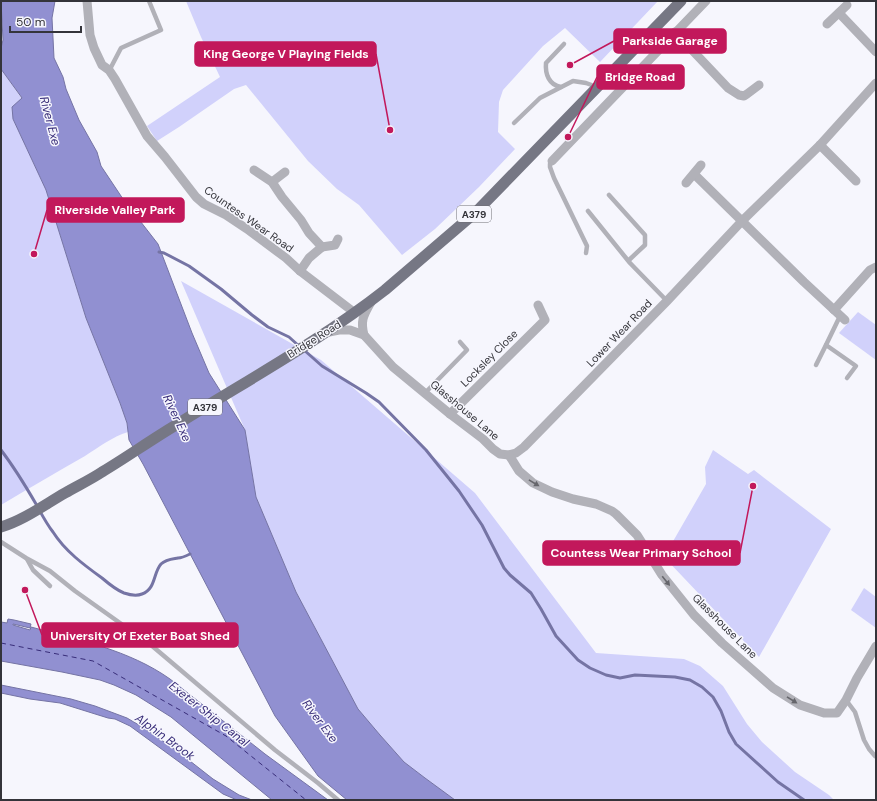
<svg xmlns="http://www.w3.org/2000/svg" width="877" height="801" font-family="'DM Sans',sans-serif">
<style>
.green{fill:#d1d1fb}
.water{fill:#9190d1;stroke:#7574a4}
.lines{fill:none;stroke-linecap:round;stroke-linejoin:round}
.stream{stroke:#7574a4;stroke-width:3}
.ferry{stroke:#382d79;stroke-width:1;stroke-dasharray:5 4;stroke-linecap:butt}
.service{stroke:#b1b1b8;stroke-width:4.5}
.minor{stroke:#b1b1b8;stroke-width:9}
.primary{stroke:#767784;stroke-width:11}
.oneway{fill:#66666c}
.labels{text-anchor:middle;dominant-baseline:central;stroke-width:3;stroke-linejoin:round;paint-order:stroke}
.shield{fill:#f6f6fd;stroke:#6e6e74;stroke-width:1}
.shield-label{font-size:10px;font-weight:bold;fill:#34343a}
.street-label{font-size:11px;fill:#34343a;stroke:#f6f6fd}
.water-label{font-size:12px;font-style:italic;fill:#382d79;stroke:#f6f6fd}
.leader{fill:none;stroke:#c2185b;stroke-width:1.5}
.callout-dot{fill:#c2185b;stroke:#f6f6fd;stroke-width:1.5}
.callout{fill:#c2185b;stroke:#c2185b;stroke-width:1.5}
.callout-label{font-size:12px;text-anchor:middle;font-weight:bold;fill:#fff}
</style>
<rect width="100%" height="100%" fill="#f6f6fd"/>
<!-- green -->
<g class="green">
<path d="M186,1H658L600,62L565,28L543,46L503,90L499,102L498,132L515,149L479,187L435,229L402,255L359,205L337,189L308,161L246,85L234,89L179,127L157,141L147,126L220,77L201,37Z"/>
<path d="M1,69L22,99L13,119L46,190L86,318L120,403L127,423L128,432C112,437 99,447 85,456C57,472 29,488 1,505Z"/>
<path d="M181,281L321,360L475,493L596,653L684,659L700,666L723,686L747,724L762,742L795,772L829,795L834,800H455L425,778L404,762L380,735L358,709L296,592L256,497L245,430Z"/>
<path d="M858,312L876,325V360L839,333Z"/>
<path d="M713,450L748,474L754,470L831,529L759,657L664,557L706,484L705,467Z"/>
<path d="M864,588L876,597V628L851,610Z"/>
</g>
<!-- water -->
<g class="water">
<path d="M1,1H55L52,18L54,58L63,77L66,89L79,120L97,152L101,166L123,199L158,244L192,333L209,373L245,430L256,497L296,592L358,709L380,735L404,762L425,778L455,800H347L318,776L275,716L143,464L129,440L127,423L120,403L86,318L46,190L13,119L12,107L22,98L1,69V48L3,40Z"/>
<path d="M8,619L14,620L31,624L30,628L13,624V625L30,630L31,627C79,640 129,650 170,679L265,754L328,800H272L171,717L136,695L114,685L100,680L62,672L1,661V622L7,623Z"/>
<path d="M1,685L71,699L95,706L127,718L144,728L176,750L213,779L239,795L252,800H237L223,794L130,726L115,719L108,718L60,703L30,699L1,693Z"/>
</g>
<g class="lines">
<!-- stream -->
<g class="stream">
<path d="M159,252L164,253L189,266L221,289L252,315L268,327L289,337L299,346"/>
<path d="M304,350L322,366L366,393L379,402L426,450L459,491L482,525L504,568L510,575L531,593L541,609L556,636L578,660L590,668L606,675L620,678L635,675L675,677L690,680L702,687L713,697L721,711L729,732L736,744L778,782L804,800"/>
<path d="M1,450C14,467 25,485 36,504C41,513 46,523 53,532C65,551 84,565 102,578C109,584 116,590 124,593C130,595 137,596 142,594C156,589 153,573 161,564C166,559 172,559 178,558C182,558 186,556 190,554"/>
</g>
<!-- ferry -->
<path class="ferry" d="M1,643L93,661L226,736L306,800"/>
<!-- service -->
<g class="service">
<path d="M109,71L121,48L161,30L149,1"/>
<path d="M561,87C549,85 545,74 546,63L564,44"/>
<path d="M514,123L540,98L573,81L586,83L597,87"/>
<path d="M552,161L550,164V167L554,178L587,246L586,253"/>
<path d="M609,195L645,235V245L629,260"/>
<path d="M588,211L630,263L667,301"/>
<path d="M826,345L856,366L847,378"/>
<path d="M816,365L826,345L840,316"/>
<path d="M425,393L467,350L460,342"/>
<path d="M1,542L26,558L50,571L75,591L151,645L275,750L318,783L338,800"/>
<path d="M27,559L33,570L50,586"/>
<path d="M846,700L855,712L864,740L869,749L875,756"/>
</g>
<!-- minor -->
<g class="minor">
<path d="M87,1L90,35L94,48L102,65L109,70L115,79L147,136L165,157L196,197L204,204L226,215L247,229L286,258L300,271L355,313"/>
<path d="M839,13L876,52"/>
<path d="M827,24L847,5"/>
<path d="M675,32L728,88L739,95L744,96L747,94L759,85"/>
<path d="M820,145L856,181"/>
<path d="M552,161L706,1"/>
<path d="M254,170L272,182L282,197L301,220L309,233L322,247L309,258L300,271"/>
<path d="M694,174L804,282L845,320"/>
<path d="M272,182L285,172"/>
<path d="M686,183L701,165"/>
<path d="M322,247L335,245L338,239"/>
<path d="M834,310L870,270L876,267"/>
<path d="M329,332L339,330H350L364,335L393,367L450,414L483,439L493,449L500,454L509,455L516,453L524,447L667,301L742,221L820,145L876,83"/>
<path d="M364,335C360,320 364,315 371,302"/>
<path d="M450,414L545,320L538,305"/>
<path d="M509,455L519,471L533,483L552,492L573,499L596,504L612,511L616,514L637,535L662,575L694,615L722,643L773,688L800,705L824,713H837L846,700L857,678L876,646"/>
</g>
<!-- primary -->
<path class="primary" d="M1,527C24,520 44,505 65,493C77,486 90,480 102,472C127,457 151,440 176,425C246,381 320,341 385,290L476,212L681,1"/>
</g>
<!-- one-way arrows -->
<defs><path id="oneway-solid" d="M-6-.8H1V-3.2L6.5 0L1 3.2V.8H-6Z"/></defs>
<g class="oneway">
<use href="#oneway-solid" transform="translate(534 483) rotate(31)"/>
<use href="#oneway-solid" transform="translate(666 581) rotate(51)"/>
<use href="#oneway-solid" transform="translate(792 700) rotate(32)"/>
</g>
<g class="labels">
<!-- shield labels -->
<g class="shield">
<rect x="457" y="206" width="34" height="16" rx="3"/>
<rect x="188" y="399" width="34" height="16" rx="3"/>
</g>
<g class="shield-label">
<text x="474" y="214">A379</text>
<text x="205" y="407">A379</text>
</g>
<!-- street labels -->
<g class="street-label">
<text transform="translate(249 219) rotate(35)">Countess Wear Road</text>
<text transform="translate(619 333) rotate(-46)">Lower Wear Road</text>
<text transform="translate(314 339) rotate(-32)">Bridge Road</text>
<text transform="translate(489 358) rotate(-45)">Locksley Close</text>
<text transform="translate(465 410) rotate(40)">Glasshouse Lane</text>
<text transform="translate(725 626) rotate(45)">Glasshouse Lane</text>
</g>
<!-- water labels -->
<g class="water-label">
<text transform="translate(50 121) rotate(75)">River Exe</text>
<text transform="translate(177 418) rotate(65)">River Exe</text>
<text transform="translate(209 714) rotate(38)">Exeter Ship Canal</text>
<text transform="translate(320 721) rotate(53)">River Exe</text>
<text transform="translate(165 737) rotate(36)">Alphin Brook</text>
</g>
</g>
<!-- callouts -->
<path class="leader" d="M570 65L614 41M390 130L376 54M568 137L597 77M34 254L47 210M753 486L740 553M25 590L42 635"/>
<g class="callout-dot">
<circle cx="570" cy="65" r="4"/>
<circle cx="390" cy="130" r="4"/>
<circle cx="568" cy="137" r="4"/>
<circle cx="34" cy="254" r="4"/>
<circle cx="753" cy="486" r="4"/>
<circle cx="25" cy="590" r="4"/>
</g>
<g class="callout">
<rect x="614" y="29" width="112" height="24" rx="4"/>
<rect x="195" y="42" width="181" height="24" rx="4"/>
<rect x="597" y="65" width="87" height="24" rx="4"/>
<rect x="47" y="198" width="137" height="24" rx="4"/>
<rect x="543" y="541" width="197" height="24" rx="4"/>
<rect x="42" y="623" width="196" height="24" rx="4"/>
</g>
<g class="callout-label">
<text x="670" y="45">Parkside Garage</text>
<text x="286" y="58">King George V Playing Fields</text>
<text x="640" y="81">Bridge Road</text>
<text x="115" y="214">Riverside Valley Park</text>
<text x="641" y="557">Countess Wear Primary School</text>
<text x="140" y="640">University Of Exeter Boat Shed</text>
</g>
<!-- border -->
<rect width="877" height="801" fill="none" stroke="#34343a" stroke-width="4"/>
<!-- scale -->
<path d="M10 26v6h71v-6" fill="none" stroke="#34343a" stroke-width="2"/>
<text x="16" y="26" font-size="12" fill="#34343a" stroke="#f6f6fd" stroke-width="3" paint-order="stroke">50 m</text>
</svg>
